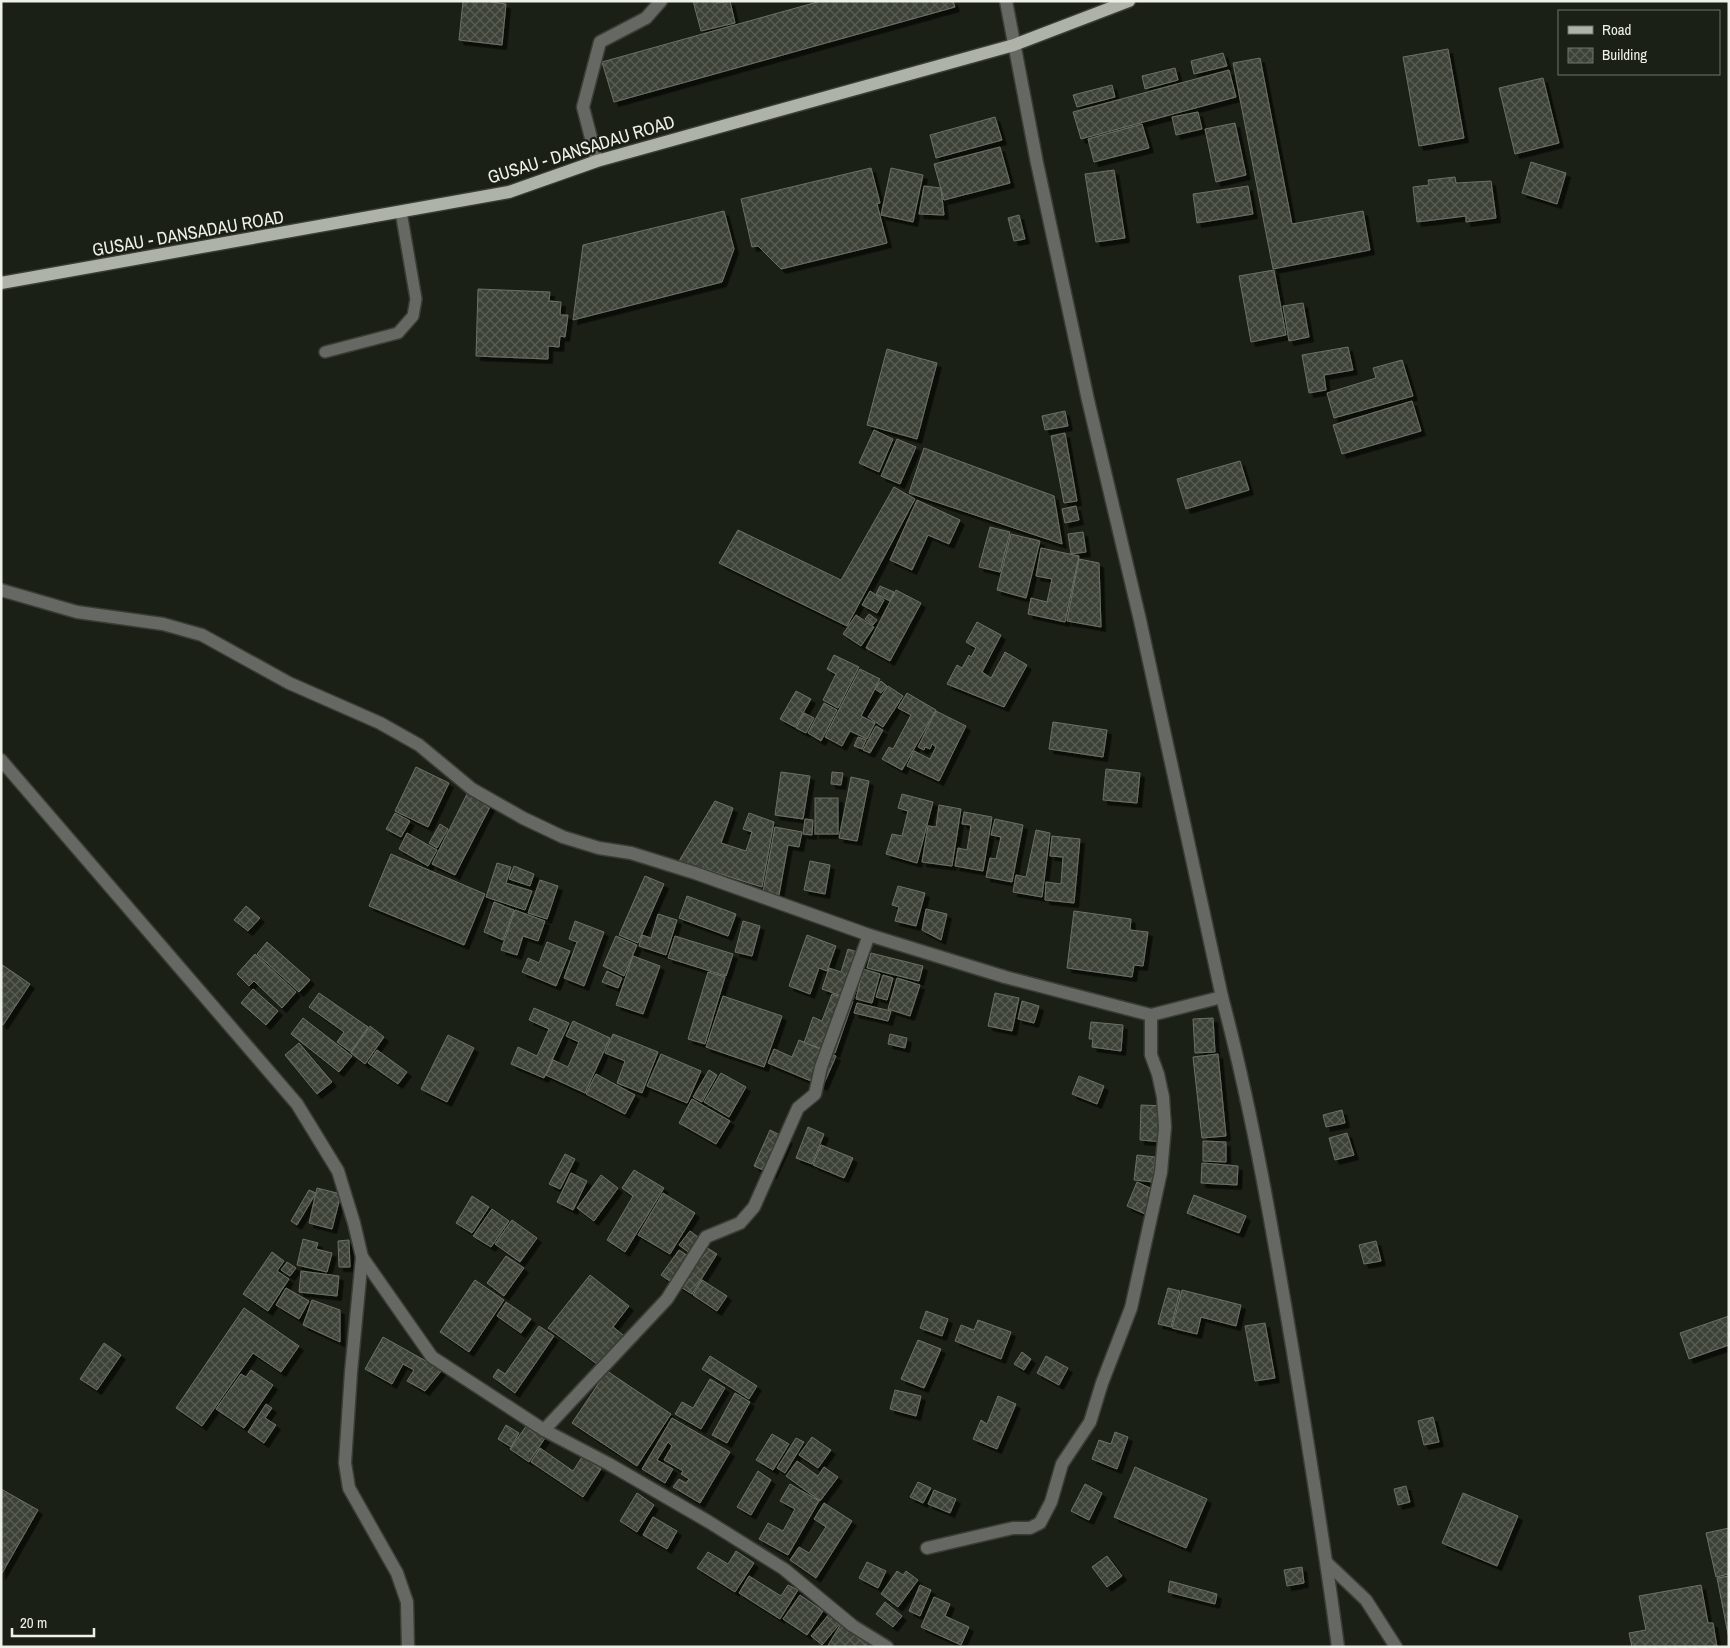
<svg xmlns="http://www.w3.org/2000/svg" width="1730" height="1648" font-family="'Archivo Narrow',sans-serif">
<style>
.building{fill:url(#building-cross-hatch);stroke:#6b7166;filter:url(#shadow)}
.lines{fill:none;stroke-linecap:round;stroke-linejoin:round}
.service-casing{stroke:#393d34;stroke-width:14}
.minor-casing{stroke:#393d34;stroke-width:15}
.primary-casing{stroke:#393d34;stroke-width:15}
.service{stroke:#656863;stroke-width:11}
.minor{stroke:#656863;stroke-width:12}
.primary{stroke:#aeb3a9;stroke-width:12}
.labels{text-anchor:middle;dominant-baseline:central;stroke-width:4.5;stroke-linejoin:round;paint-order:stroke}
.street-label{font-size:18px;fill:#eef1ea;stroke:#1b2016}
</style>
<defs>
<pattern id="building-cross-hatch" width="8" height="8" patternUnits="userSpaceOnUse" patternTransform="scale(1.25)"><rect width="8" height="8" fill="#3d4238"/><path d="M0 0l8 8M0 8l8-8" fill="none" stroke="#595e55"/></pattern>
<filter id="shadow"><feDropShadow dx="4.5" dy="4.5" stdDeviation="0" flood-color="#0009"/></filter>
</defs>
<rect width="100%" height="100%" fill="#1b2016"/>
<!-- building -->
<g class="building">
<path d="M463,1H486L506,4L502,45L459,40Z"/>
<path d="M693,1H717V3L730,1L735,23L701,31Z"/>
<path d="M821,1H953L955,7L614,102L602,62Z"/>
<path d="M1448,49L1464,138L1419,146L1403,57Z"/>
<path d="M1223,53L1227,66L1194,74L1191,61Z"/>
<path d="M1260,58L1292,224L1363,211L1370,250L1273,269L1233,63Z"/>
<path d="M1175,68L1178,80L1145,89L1142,76Z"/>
<path d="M1229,70L1236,97L1081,139L1073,112Z"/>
<path d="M1543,78L1559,143L1515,154L1499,88Z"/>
<path d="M1112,85L1115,97L1077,107L1073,95Z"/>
<path d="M1198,112L1202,129L1176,135L1172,117Z"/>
<path d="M995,117L1002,140L936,158L930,135Z"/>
<path d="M1235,123L1246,175L1216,182L1205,129Z"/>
<path d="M1142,124L1149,148L1094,162L1088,139Z"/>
<path d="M1000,147L1010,183L944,200L934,164Z"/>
<path d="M1531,162L1566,173L1557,204L1522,193Z"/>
<path d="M871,168L880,203L877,204L887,243L781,269L758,246L752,247L741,199Z"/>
<path d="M891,168L923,175L913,222L881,215Z"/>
<path d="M1114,170L1125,238L1096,242L1085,174Z"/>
<path d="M1455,177L1456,183L1491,181L1496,218L1466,222V216L1417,222L1413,187L1429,185L1428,180Z"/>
<path d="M924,186L941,188L944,215L919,214Z"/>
<path d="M1248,186L1253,214L1197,223L1193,194Z"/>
<path d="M724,211L734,249L722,282L573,320L583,245Z"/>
<path d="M1019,215L1025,239L1014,241L1008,218Z"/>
<path d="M1274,270L1286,335L1251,342L1239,276Z"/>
<path d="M478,289L550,292L549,301L561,302L560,315H568L565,337L560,336L559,347L548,346V359L476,356Z"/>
<path d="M1303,303L1309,337L1289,341L1283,306Z"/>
<path d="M1348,347L1353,370L1324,375L1326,390L1309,393L1302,355Z"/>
<path d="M887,349L937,363L917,439L867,425Z"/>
<path d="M1402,360L1413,396L1334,418L1327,393L1376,378L1373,368Z"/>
<path d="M1412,401L1421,431L1342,454L1333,425Z"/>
<path d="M1065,411L1068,426L1045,430L1042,416Z"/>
<path d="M874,430L893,439L879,472L859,463Z"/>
<path d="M1065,433L1077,501L1064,503L1051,436Z"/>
<path d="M897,439L916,447L900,484L881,476Z"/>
<path d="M924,448L1054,496L1062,544L909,493Z"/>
<path d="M1240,461L1249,490L1186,509L1177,479Z"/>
<path d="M894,487L915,499L847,626L719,563L738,530L841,580Z"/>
<path d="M917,500L960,520L949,544L928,535L912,570L890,560Z"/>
<path d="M1076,506L1079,520L1065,523L1062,509Z"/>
<path d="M990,527L1010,532L1000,572L979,567Z"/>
<path d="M1083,532L1086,552L1071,554L1068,534Z"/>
<path d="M1011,534L1040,541L1026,598L997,590Z"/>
<path d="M1041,548L1079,556L1065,622L1028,614L1031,598L1047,602L1052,579L1036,576Z"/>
<path d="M1079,559L1099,563L1101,627L1067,621Z"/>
<path d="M880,586L894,592L890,601L876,594Z"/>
<path d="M896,590L921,603L890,661L866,648Z"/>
<path d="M870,591L884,600L877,613L862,605Z"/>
<path d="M869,614L877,620L873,625L865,619Z"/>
<path d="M856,615L874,627L861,646L843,634Z"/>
<path d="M977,622L1001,635L982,672L991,678L1005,652L1027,665L1004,707L947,684L957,665L962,668L969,655L971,657L976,648L966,642Z"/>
<path d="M834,655L859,667L838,708L823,700L836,674L827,669Z"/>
<path d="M860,669L880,679L861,716L875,723L867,739L850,731L842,746L825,737Z"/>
<path d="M881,681L887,686L881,693L875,689Z"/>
<path d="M888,686L903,696L883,727L868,717Z"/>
<path d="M796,691L811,699L795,727L780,719Z"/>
<path d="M907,693L936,710L902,770L882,759L889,747L893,749L911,715L898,708Z"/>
<path d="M824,703L837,710L821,741L808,733Z"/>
<path d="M936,711L966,726L939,781L907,766L914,751L930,759L936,747L932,744L930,749L925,747L924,750L918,747Z"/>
<path d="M804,713L814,718L806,733L796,728Z"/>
<path d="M1053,722L1107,730L1103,757L1049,749Z"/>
<path d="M876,726L883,730L870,753L863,750Z"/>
<path d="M858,737L866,740L862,749L854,746Z"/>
<path d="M416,767L449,783L428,827L395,811Z"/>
<path d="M1106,769L1140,773L1137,803L1103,800Z"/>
<path d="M781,772L810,776L803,819L775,815Z"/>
<path d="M832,772L843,773L841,785L831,784Z"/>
<path d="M851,777L869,781L857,841L839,838Z"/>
<path d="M467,794L491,805L455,875L432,864Z"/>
<path d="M902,794L933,802L917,863L886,854L892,834L902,836L908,811L898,808Z"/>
<rect x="815" y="798" width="23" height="36"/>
<path d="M715,801L733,808L721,843L746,851L752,832L743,829L749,813L774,822L762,887L679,861Z"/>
<path d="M939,805L961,809L952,866L922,862L928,826L936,827Z"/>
<path d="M964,812L992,817L983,871L955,866L958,848L967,850L971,825L962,824Z"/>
<path d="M395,813L410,821L401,837L386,829Z"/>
<path d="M805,819L813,820L812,835L803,834Z"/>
<path d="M995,819L1023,825L1012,882L986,877L990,858L996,859L1001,837L991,835Z"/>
<path d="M440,824L448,829L437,848L429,843Z"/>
<path d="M775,827L802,832L799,847L788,845L779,895L763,892Z"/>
<path d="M1036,830L1050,833L1042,897L1013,892L1016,875L1026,877Z"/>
<path d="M407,833L437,850L428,866L399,849Z"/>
<path d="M1052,836L1080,839L1074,903L1045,900L1046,882L1061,884L1063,857L1050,856Z"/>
<path d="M391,854L485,894L464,945L369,906Z"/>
<path d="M810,861L830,865L825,894L804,890Z"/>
<path d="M497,863L511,867L506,883L532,891L525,910L486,897Z"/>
<path d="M514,866L534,874L530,886L509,879Z"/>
<path d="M645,876L664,884L638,943L619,935Z"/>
<path d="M540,880L558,886L547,919L528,913Z"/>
<path d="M898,886L925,893L916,926L895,921L899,907L892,905Z"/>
<path d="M687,896L736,914L728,936L679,918Z"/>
<path d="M494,902L514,910L503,940L484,932Z"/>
<path d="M246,906L260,918L248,931L234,920Z"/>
<path d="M926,909L947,914L941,940L922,930Z"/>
<path d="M515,910L545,921L538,941L523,936L517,955L501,950Z"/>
<path d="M1074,911L1131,919L1130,930L1148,932L1143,966L1134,965L1132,977L1067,968Z"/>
<path d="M658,914L677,920L666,955L639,946L642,935L651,938Z"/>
<path d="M575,921L604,932L584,986L564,978L577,942L569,939Z"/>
<path d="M743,921L760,926L752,956L735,952Z"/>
<path d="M807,935L836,946L827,971L819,968L810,994L789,986Z"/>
<path d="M616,936L637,945L624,976L603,966Z"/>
<path d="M675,936L733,954L726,976L668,958Z"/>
<path d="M267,942L310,980L299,992L257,954Z"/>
<path d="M547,942L570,951L556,986L522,972L528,958L539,963Z"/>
<path d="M848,949L867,955L853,1000L822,989L829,968L841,972Z"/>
<path d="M871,953L923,966L919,981L867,968Z"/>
<path d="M255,954L296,992L282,1008L254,981L249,986L237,974Z"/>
<path d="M633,956L660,966L643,1014L616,1005Z"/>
<path d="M1,964L30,984L3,1025L1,1024Z"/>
<path d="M863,969L880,974L872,1003L856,999Z"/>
<path d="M607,971L622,978L618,988L602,982Z"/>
<path d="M708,972L725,977L705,1044L688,1039Z"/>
<path d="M883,975L893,978L887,1000L876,997Z"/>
<path d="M897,978L920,985L910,1016L888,1009Z"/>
<path d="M253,989L278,1011L266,1025L241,1003Z"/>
<path d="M319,993L368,1027L351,1052L337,1042L344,1032L309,1007Z"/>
<path d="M995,993L1019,998L1012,1031L988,1026Z"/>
<path d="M832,994L853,1001L835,1053L804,1043L813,1017L822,1021Z"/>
<path d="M723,996L782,1016L764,1067L706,1047Z"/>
<path d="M1022,1001L1039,1006L1034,1023L1018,1019Z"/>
<path d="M857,1003L891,1011L888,1021L854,1013Z"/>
<path d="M534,1008L569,1023L544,1078L511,1064L518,1047L537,1056L549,1029L529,1020Z"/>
<path d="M303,1018L352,1056L339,1072L291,1034Z"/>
<path d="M1213,1018L1215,1052L1195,1053L1193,1019Z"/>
<path d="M573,1021L610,1038L585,1093L546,1075L553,1060L568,1067L579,1042L566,1036Z"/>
<path d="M1091,1022L1123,1025L1121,1051L1092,1047L1093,1039H1089Z"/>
<path d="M370,1026L384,1037L365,1064L351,1053Z"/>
<path d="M613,1034L658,1052L642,1093L617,1083L625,1061L605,1053Z"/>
<path d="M890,1034L907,1038L905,1048L888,1044Z"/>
<path d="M448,1035L474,1048L447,1102L421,1089Z"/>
<path d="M799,1040L836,1056L823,1086L768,1063L774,1049L792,1057Z"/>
<path d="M299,1043L332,1082L317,1094L285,1055Z"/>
<path d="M377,1050L407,1072L398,1084L368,1063Z"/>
<path d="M661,1054L701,1071L687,1103L647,1086Z"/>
<path d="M1218,1054L1226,1136L1202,1138L1193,1057Z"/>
<path d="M709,1070L717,1075L702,1102L693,1097Z"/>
<path d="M721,1073L746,1087L729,1117L704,1102Z"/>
<path d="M596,1074L635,1095L625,1114L586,1094Z"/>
<path d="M1079,1076L1104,1086L1097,1104L1072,1094Z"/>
<path d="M692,1099L730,1121L716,1144L679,1123Z"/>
<path d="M1141,1105L1167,1106L1165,1142L1140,1140Z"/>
<path d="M1342,1110L1345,1123L1326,1127L1323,1115Z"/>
<path d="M808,1127L824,1134L812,1164L796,1158Z"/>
<path d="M770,1130L788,1139L772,1174L754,1166Z"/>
<path d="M1347,1133L1354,1155L1335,1160L1329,1138Z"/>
<path d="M1203,1141L1226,1142V1162L1203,1161Z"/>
<path d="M821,1145L853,1158L844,1178L813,1165Z"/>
<path d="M565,1154L575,1159L560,1189L549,1184Z"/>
<path d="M1137,1155L1155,1157L1153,1182L1134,1180Z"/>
<path d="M1202,1163L1238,1166L1237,1185L1201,1183Z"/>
<path d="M634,1170L664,1188L625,1252L607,1240L633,1196L622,1188Z"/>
<path d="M571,1173L587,1181L573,1210L557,1202Z"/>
<path d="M601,1175L618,1188L594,1221L577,1208Z"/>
<path d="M1137,1182L1150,1188L1147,1195L1152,1197L1145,1214L1127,1206Z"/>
<path d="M317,1188L341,1194L332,1229L309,1223Z"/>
<path d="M309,1190L316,1193L297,1225L291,1221Z"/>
<path d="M663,1193L695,1213L670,1254L638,1235Z"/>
<path d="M1194,1195L1246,1216L1239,1233L1187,1213Z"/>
<path d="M472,1196L489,1207L472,1233L456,1223Z"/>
<path d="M492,1209L509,1221L491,1247L473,1236Z"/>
<path d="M512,1220L537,1238L520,1262L495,1244Z"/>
<path d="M690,1231L702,1240L691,1254L679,1245Z"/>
<path d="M303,1239L318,1243L316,1249L332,1253L327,1272L297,1265Z"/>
<path d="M349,1240L350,1267H339L338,1241Z"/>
<path d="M1376,1241L1381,1261L1364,1264L1359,1245Z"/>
<path d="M701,1244L717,1254L692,1294L676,1284Z"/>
<path d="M679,1250L688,1256L674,1284L661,1275Z"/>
<path d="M272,1252L284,1261L277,1271L289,1279L268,1311L243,1294Z"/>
<path d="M506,1256L524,1268L504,1296L487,1283Z"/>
<path d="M287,1262L296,1268L290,1276L281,1270Z"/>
<path d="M301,1271L339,1276L337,1296L299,1292Z"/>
<path d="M590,1275L629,1306L613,1327L628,1339L601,1367L548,1328Z"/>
<path d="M475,1280L504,1300L469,1352L440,1332Z"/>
<path d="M702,1280L727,1296L717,1311L693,1295Z"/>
<path d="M286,1288L309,1301L299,1319L276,1305Z"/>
<path d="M1168,1288L1180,1291L1171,1327L1158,1324Z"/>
<path d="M1182,1290L1241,1305L1236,1326L1201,1317L1197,1334L1172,1328Z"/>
<path d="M312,1300L340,1310V1342L303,1325Z"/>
<path d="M506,1302L531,1319L521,1333L497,1316Z"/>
<path d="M244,1308L299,1346L281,1372L253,1353L202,1426L176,1408Z"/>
<path d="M926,1311L948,1319L942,1336L920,1328Z"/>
<path d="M1729,1316V1345L1689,1359L1680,1333Z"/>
<path d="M978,1320L1011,1332L1001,1359L955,1341L961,1325L974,1330Z"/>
<path d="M1265,1323L1275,1378L1255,1381L1245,1326Z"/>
<path d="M539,1326L554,1336L515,1393L493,1377L498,1369L505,1374Z"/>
<path d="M383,1337L442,1370L425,1391L407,1381L414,1370L403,1364L392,1384L365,1369Z"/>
<path d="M918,1340L941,1349L924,1388L901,1379Z"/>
<path d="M104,1343L121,1355L97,1390L80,1379Z"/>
<path d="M1022,1352L1031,1359L1024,1370L1014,1364Z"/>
<path d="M710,1356L757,1386L749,1399L702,1369Z"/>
<path d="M1046,1356L1068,1368L1059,1385L1037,1373Z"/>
<path d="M251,1370L273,1385L244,1428L216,1409L241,1374L246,1377Z"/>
<path d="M607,1371L671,1414L637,1466L572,1423Z"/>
<path d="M710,1379L725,1388L701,1429L675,1414L682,1402L693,1408Z"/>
<path d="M895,1390L921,1396L916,1416L890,1409Z"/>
<path d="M735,1393L750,1402L727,1443L712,1435Z"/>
<path d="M998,1396L1016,1404L997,1449L973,1439L981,1420L987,1424Z"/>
<path d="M266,1404L272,1408L265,1418L276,1425L264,1443L248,1432Z"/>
<path d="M1433,1417L1439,1442L1424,1445L1418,1421Z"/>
<path d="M672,1418L730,1452L700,1503L673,1487L679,1479L686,1483L689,1479L681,1474L683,1471L664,1460L672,1446L668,1442L657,1460L673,1469L665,1483L642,1469Z"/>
<path d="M506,1425L519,1433L511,1447L498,1439Z"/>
<path d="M527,1425L545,1438L529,1462L510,1449Z"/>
<path d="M1115,1432L1128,1437L1117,1469L1092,1459L1099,1440L1111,1444Z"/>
<path d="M772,1434L789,1444L773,1470L756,1460Z"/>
<path d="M812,1437L831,1450L818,1468L799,1455Z"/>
<path d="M796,1438L804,1442L785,1473L777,1468Z"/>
<path d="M540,1448L573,1471L582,1457L601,1469L583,1497L531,1462Z"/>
<path d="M797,1461L818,1476L824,1467L838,1477L820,1501L786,1476Z"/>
<path d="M1135,1467L1207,1499L1186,1548L1114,1517Z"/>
<path d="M758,1471L771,1480L751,1515L737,1507Z"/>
<path d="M918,1482L931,1488L923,1503L910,1497Z"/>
<path d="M790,1484L819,1501L788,1555L759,1539L768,1523L783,1531L795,1509L780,1501Z"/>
<path d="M1085,1484L1102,1493L1089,1520L1071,1511Z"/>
<path d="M1406,1486L1410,1502L1398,1505L1394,1489Z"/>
<path d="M1,1489L38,1510L1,1575Z"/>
<path d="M934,1490L956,1499L950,1513L928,1504Z"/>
<path d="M637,1493L654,1505L637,1532L620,1521Z"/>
<path d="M1463,1493L1518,1516L1497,1566L1442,1543Z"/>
<path d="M824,1503L852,1521L816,1578L790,1560L799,1547L809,1553L826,1527L814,1519Z"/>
<path d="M653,1517L677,1531L667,1549L643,1535Z"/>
<path d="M1729,1528V1574L1716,1577L1706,1533Z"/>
<path d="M736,1551L754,1563L735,1592L697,1568L708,1552L728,1564Z"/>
<path d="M1107,1556L1122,1576L1107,1587L1092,1567Z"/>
<path d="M867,1562L886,1571L878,1588L859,1578Z"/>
<path d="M1302,1567L1304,1583L1287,1586L1284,1570Z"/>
<path d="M897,1571L903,1575L906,1571L918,1580L898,1607L881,1594Z"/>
<path d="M749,1576L781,1596L788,1585L798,1590L780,1619L739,1593Z"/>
<path d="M1729,1576V1639L1717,1578Z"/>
<path d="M1170,1581L1217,1594L1215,1604L1168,1592Z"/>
<path d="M920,1585L931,1590L920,1616L909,1611Z"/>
<path d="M1701,1585L1708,1623H1713L1717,1647H1632L1629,1633L1646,1630L1639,1596Z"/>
<path d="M800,1595L823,1611L807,1635L783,1619Z"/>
<path d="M934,1597L950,1604L945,1616L969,1627L961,1645L921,1627Z"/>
<path d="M885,1602L902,1616L893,1627L876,1614Z"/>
<path d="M830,1613L841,1622L822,1645L811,1636Z"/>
<path d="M842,1622L876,1647H827Z"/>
</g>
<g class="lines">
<defs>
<path id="service" d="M325,352L398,333L413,316L416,299L401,212"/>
<g id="minor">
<path d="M1006,1L1037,163L1088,400L1140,620L1222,997C1253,1114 1273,1233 1293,1352C1309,1450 1325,1548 1338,1647"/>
<path d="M597,161L583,107L600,42L646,18L661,1"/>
<path d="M1,590L77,612L163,624L202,635L289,683L380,723L419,745L472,789L523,818L563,837L599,848L631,853L695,873L869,935L1005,977L1151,1015L1222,997"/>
<path d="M1,760L297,1104L338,1171L354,1223L362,1257L351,1372L345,1463L349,1488L397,1573L407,1602L408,1647"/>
<path d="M362,1257L432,1357L544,1430L609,1464L709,1522L784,1569L853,1626L887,1647"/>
<path d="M544,1430L667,1299L706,1237L740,1223L754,1207L798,1108L815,1094L821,1067L869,935"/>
<path d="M927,1548L1013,1528H1030L1040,1523L1051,1502L1062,1464L1090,1422L1102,1383L1131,1308L1161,1172L1165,1127L1163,1097L1158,1074L1151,1055V1015"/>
<path d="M1327,1563L1366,1600L1396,1647"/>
</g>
<path id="primary" d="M1,283L509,192L597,161L1014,45L1129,1"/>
</defs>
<!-- service casing -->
<use href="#service" class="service-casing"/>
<!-- minor casing -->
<use href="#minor" class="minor-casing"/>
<!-- primary casing -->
<use href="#primary" class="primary-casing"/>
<!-- service -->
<use href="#service" class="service"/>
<!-- minor -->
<use href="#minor" class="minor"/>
<!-- primary -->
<use href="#primary" class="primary"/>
</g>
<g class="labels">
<!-- street labels -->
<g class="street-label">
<text transform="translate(581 149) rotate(-17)">GUSAU - DANSADAU ROAD</text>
<text transform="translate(188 233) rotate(-10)">GUSAU - DANSADAU ROAD</text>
</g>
</g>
<!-- border -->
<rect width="1730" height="1648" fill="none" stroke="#eef1ea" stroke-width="5"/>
<!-- legend -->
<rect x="1558" y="10" width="162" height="65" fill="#1b2016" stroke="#6f746b"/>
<rect x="1568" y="26" width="25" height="8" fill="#aeb3a9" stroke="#6f746b"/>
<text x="1602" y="35" font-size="15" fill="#eef1ea">Road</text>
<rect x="1568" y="48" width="25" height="15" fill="url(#building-cross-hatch)" stroke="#6f746b"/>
<text x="1602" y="60" font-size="15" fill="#eef1ea">Building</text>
<!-- scale -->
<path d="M12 1628v8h82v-8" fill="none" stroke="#eef1ea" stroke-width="2.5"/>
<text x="20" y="1628" font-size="15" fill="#eef1ea" stroke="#1b2016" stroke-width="4" paint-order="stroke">20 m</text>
</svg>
